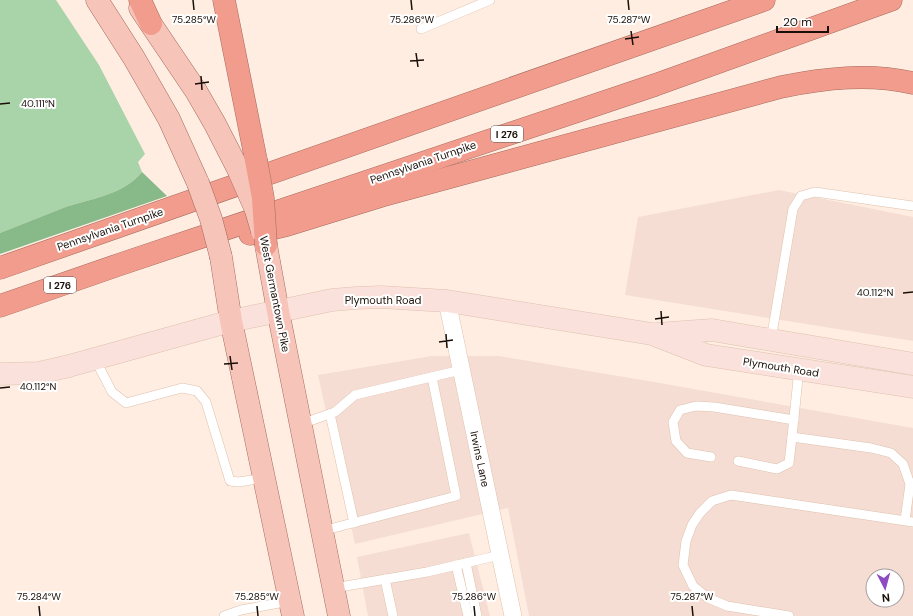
<svg xmlns="http://www.w3.org/2000/svg" width="913" height="616" font-family="'DM Sans',sans-serif">
<style>
.commercial{fill:#f6ddd4;fill-rule:evenodd}
.green{fill:#a9d3a9}
.forest{fill:#88b989}
.lines{fill:none;stroke-linecap:round;stroke-linejoin:round}
.lane-casing{stroke:#dec1ad;stroke-width:10}
.street-casing{stroke:#dec1ad;stroke-width:18}
.secondary-casing{stroke:#dec1ad;stroke-width:23}
.primary-casing{stroke:#a56b5e;stroke-width:23}
.highway-casing{stroke:#a56b5e;stroke-width:23}
.lane{stroke:#fff;stroke-width:9}
.street{stroke:#fff;stroke-width:17}
.secondary{stroke:#fbe1dc;stroke-width:22}
.primary{stroke:#f7c4ba;stroke-width:22}
.highway{stroke:#f19c8c;stroke-width:22}
.primary-bridge-casing{stroke:#a56b5e;stroke-width:23;stroke-linecap:butt}
.highway-bridge-casing{stroke:#a56b5e;stroke-width:23;stroke-linecap:butt}
.primary-bridge{stroke:#f7c4ba;stroke-width:22}
.highway-bridge{stroke:#f19c8c;stroke-width:22}
.ticks{fill:none;stroke:#190f08;stroke-width:1.5}
.labels{text-anchor:middle;dominant-baseline:central;stroke-width:4;stroke-linejoin:round;paint-order:stroke}
.shield{fill:#fff;stroke:#5e5752;stroke-width:1}
.shield-label{font-size:10px;font-weight:bold;fill:#190f08}
.street-label{font-size:11px;fill:#190f08;stroke:#fff}
.ticks-label{font-size:10px;text-anchor:middle;fill:#190f08;stroke:#fff;stroke-width:4;stroke-linejoin:round;paint-order:stroke}
</style>
<rect width="100%" height="100%" fill="#ffede1"/>
<!-- commercial -->
<g class="commercial">
<path d="M779,190L913,217V341L625,295L638,217Z"/>
<path d="M432,356H499L660,383L913,428V616H529L508,508L355,544L318,375ZM873,576H897V600H873Z"/>
<path d="M469,533L490,616H368L357,557Z"/>
</g>
<!-- green -->
<path class="green" d="M0,0H56L99,65L145,154L138,162L142,172C124,195 89,199 63,208C42,216 21,225 0,233Z"/>
<!-- forest -->
<path class="forest" d="M142,172L167,196L0,254V233C21,225 42,216 63,208C89,199 124,195 142,172Z"/>
<g class="lines">
<defs>
<g id="lane">
<path d="M421,29L490,0"/>
<path d="M771,340L793,209L801,196L815,192L913,206"/>
<path d="M95,359L112,392L126,403L182,388L197,391L206,402L230,481L239,482L264,478"/>
<path d="M799,369L792,437L871,448L891,453L903,464L910,484L905,520"/>
<path d="M330,414L354,523"/>
<path d="M301,424L335,412L355,395L461,370"/>
<path d="M711,457L687,453L676,441L673,422L680,410L696,406L714,407L794,420"/>
<path d="M738,461L777,469L789,463L792,437"/>
<path d="M322,531L456,496L432,377"/>
<path d="M466,563L477,616"/>
<path d="M456,565L468,616"/>
<path d="M385,579L393,616"/>
<path d="M334,588L427,572L500,555"/>
<path d="M224,616L241,610L290,601"/>
<path d="M789,616L727,606L708,598L693,586L683,565L686,541L692,525L700,513L712,501L731,495L913,522"/>
</g>
<path id="street" d="M447,301L513,616"/>
<g id="secondary">
<path d="M657,334L712,330L913,364"/>
<path d="M0,374L39,373L69,366L231,321L332,300L356,298L381,297L447,301L652,334L706,355L913,387"/>
</g>
<g id="primary">
<path d="M97,0L134,58L169,119L198,183"/>
<path d="M140,8L196,91L215,124L238,169"/>
<path d="M266,245L278,311L339,616"/>
<path d="M221,257L231,321L293,616"/>
</g>
<g id="highway">
<path d="M140,0L151,24"/>
<path d="M224,0L256,160"/>
<path d="M250,234L287,225L381,196L781,87C825,78 869,73 913,83"/>
<path d="M0,268L764,0"/>
<path d="M0,306L121,264L655,85L891,0"/>
</g>
</defs>
<!-- lane casing -->
<use href="#lane" class="lane-casing"/>
<!-- street casing -->
<use href="#street" class="street-casing"/>
<!-- secondary casing -->
<use href="#secondary" class="secondary-casing"/>
<!-- primary casing -->
<use href="#primary" class="primary-casing"/>
<!-- highway casing -->
<use href="#highway" class="highway-casing"/>
<!-- lane -->
<use href="#lane" class="lane"/>
<!-- street -->
<use href="#street" class="street"/>
<!-- secondary -->
<use href="#secondary" class="secondary"/>
<!-- primary -->
<use href="#primary" class="primary"/>
<!-- highway -->
<use href="#highway" class="highway"/>
<defs>
<g id="primary-bridge">
<path d="M238,169L256,210L262,231"/>
<path d="M198,183L211,219L221,257"/>
</g>
<path id="highway-bridge" d="M256,160L263,198L266,245"/>
</defs>
<!-- primary-bridge casing -->
<use href="#primary-bridge" class="primary-bridge-casing"/>
<!-- highway-bridge casing -->
<use href="#highway-bridge" class="highway-bridge-casing"/>
<!-- primary-bridge -->
<use href="#primary-bridge" class="primary-bridge"/>
<!-- highway-bridge -->
<use href="#highway-bridge" class="highway-bridge"/>
</g>
<!-- ticks -->
<path class="ticks" d="M193,0L194,10M411,0L412,10M628,0L629,10M631,31L633,45M625,39L639,37M416,53L418,67M410,61L424,60M201,76L202,90M195,84L209,82M0,104L10,103M903,293L913,292M661,311L662,325M655,319L669,317M446,334L447,348M439,342L453,340M230,356L232,370M224,364L238,363M0,388L10,387M39,606L40,616M257,606L258,616M474,606L475,616M692,606L693,616"/>
<g class="labels">
<!-- shield labels -->
<g class="shield">
<rect x="491" y="126" width="32" height="16" rx="3"/>
<rect x="44" y="277" width="32" height="16" rx="3"/>
</g>
<g class="shield-label">
<text x="507" y="134">I 276</text>
<text x="60" y="285">I 276</text>
</g>
<!-- street labels -->
<g class="street-label">
<text transform="translate(423 162) rotate(-19)">Pennsylvania Turnpike</text>
<text transform="translate(110 229) rotate(-19)">Pennsylvania Turnpike</text>
<text transform="translate(275 294) rotate(79)">West Germantown Pike</text>
<text x="383" y="300">Plymouth Road</text>
<text transform="translate(781 367) rotate(9)">Plymouth Road</text>
<text transform="translate(480 459) rotate(78)">Irwins Lane</text>
</g>
</g>
<g class="ticks-label">
<text x="194" y="23">75.285°W</text>
<text x="412" y="23">75.286°W</text>
<text x="629" y="23">75.287°W</text>
<text x="38" y="107">40.111°N</text>
<text x="875" y="296">40.112°N</text>
<text x="38" y="390">40.112°N</text>
<text x="39" y="600">75.284°W</text>
<text x="257" y="600">75.285°W</text>
<text x="474" y="600">75.286°W</text>
<text x="692" y="600">75.287°W</text>
</g>
<!-- north arrow -->
<g transform="translate(885 588) rotate(174)"><circle r="19" fill="#ffffff" stroke="#a39f9c"/>
<path d="M0-3L7 15L0 10L-7 15Z" fill="#8d4cc1"/>
<text y="-6" font-size="11" font-weight="bold" text-anchor="middle" fill="#190f08">N</text>
</g>
<!-- scale -->
<path d="M777 26v6h51v-6" fill="none" stroke="#190f08" stroke-width="2"/>
<text x="783" y="26" font-size="12" fill="#190f08" stroke="#ffffff" stroke-width="3" paint-order="stroke">20 m</text>
</svg>
